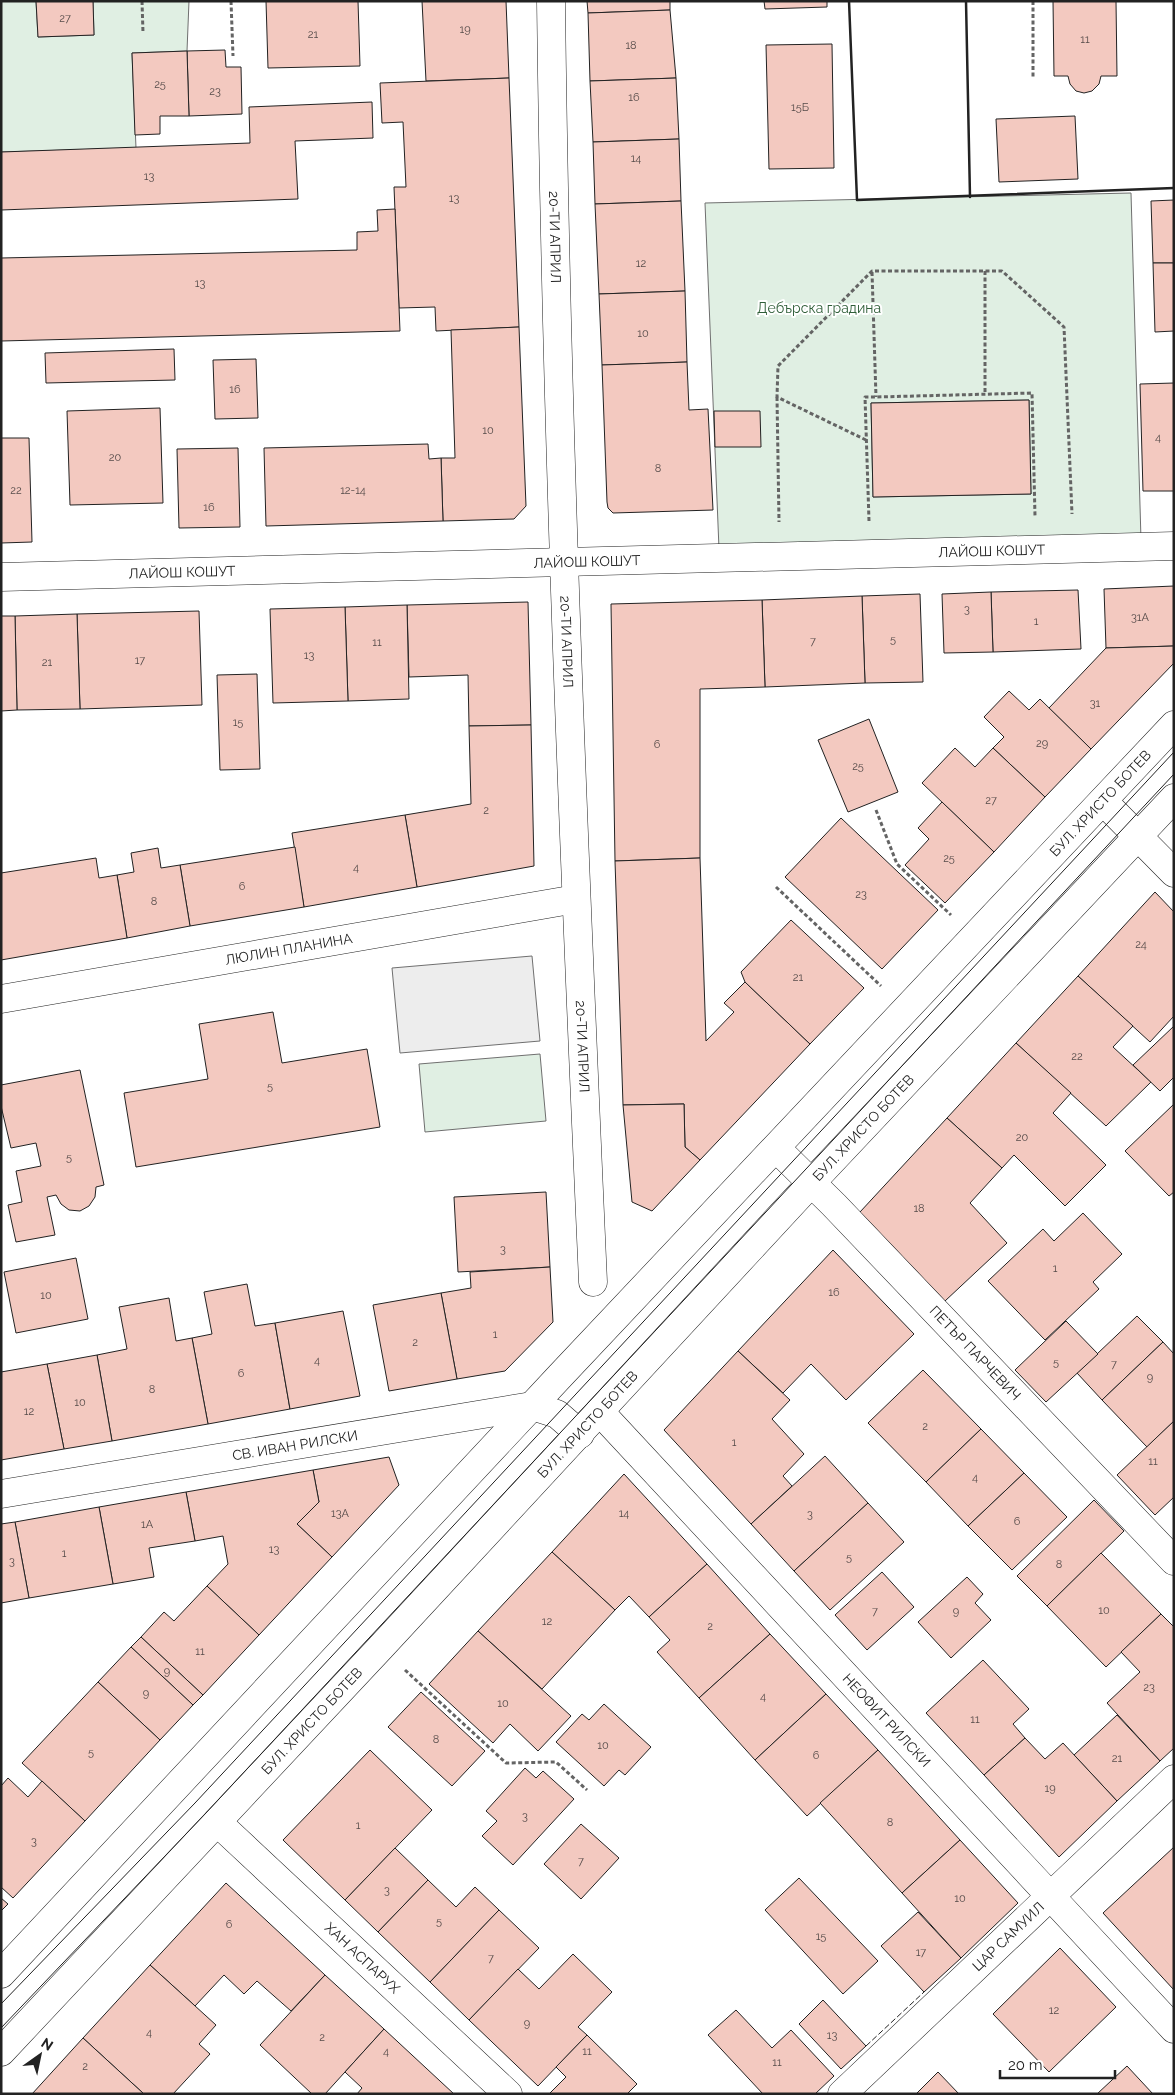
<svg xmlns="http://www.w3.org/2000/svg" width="1175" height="2095" font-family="Raleway,sans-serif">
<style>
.green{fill:#e0efe3;stroke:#6f6f6f;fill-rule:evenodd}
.parking{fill:#ededed;stroke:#6f6f6f}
.building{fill:#f3c9c0;stroke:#222}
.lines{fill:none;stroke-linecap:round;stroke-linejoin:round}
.minor-casing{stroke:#222;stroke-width:29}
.major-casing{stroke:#222;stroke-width:29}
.path{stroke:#646464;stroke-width:3;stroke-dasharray:4 2.5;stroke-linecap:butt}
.minor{stroke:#fff;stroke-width:28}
.major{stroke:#fff;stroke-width:28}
.tram{stroke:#222;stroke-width:1}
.fence{stroke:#222;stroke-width:1;stroke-dasharray:6 2.5;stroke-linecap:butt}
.wall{stroke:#222;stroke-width:2.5}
.labels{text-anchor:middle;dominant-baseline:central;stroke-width:4;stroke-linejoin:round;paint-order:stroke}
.number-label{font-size:11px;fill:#564c4a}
.street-label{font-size:14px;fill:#222;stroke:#fff}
.park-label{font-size:14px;fill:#2f5e38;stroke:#fff}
</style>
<rect width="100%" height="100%" fill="#fff"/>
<!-- green -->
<g class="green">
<path d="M1,1H36L38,37L94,35L93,1H189L187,51L132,53L136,148L1,152Z"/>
<path d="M1131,193L1141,540L719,549L705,203ZM1029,400L1031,494L873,497L871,403Z"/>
<path d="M540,1054L546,1121L425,1132L419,1064Z"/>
</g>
<!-- parking -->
<path class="parking" d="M532,956L540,1041L400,1053L392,968Z"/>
<!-- building -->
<g class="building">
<path d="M36,1H93L94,35L38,37Z"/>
<path d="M266,1H358L360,66L268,68Z"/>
<path d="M422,1H506L509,78L426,81Z"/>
<path d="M587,1H670V10L588,13Z"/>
<path d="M764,1H827V7L765,9Z"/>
<path d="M1053,1H1116L1117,76H1101L1099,84L1092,91L1084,93L1076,91L1070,84L1068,76H1054Z"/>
<path d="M670,10L676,78L590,81L588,13Z"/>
<path d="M832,44L834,168L769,169L766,45Z"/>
<path d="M225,50L226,67H241L242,114L189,116L187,51Z"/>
<path d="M187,51L189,116H160V134L135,135L132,53Z"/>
<path d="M509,78L519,327L436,331L435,307L399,308L394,187H406L403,122L382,123L380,83Z"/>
<path d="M676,78L679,139L593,142L590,81Z"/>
<path d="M372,102L373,138L295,141L298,199L1,210V152L250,143L249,107Z"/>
<path d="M1075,116L1078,179L999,182L996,119Z"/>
<path d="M679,139L681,201L595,204L593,142Z"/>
<path d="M1174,200V263H1153L1151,201Z"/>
<path d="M681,201L685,291L599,294L595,204Z"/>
<path d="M395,209L400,331L1,341V258L357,250V232L378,231L377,210Z"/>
<path d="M1153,263H1174V331L1155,332Z"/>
<path d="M685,291L687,362L602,365L599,294Z"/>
<path d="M519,327L526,506L514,519L443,521L441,458H455L451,330Z"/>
<path d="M174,349L175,380L46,383L45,353Z"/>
<path d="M256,359L258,418L215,419L213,360Z"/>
<path d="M687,362L689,410L708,409L713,510L613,513L608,508L607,502L602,365Z"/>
<path d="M1174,383V491H1143L1140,384Z"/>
<path d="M1029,400L1031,494L873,497L871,403Z"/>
<path d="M160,408L163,503L70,505L67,411Z"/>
<path d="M714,411H760L761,447H715Z"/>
<path d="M1,438H29L32,542L1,543Z"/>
<path d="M428,444L429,459L441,458L443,521L266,526L264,448Z"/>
<path d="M238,448L240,527L179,528L177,449Z"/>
<path d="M1174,586V646L1106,648L1104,589Z"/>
<path d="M1078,590L1081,649L993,652L991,592Z"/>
<path d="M991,592L993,652L944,653L942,594Z"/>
<path d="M920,594L923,682L865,683L862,596Z"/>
<path d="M862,596L865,683L765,687L762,600Z"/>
<path d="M762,600L765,687L700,689V858L615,861L611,604Z"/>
<path d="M528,602L531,725L469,726L468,675L409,677L407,605Z"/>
<path d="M407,605L409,699L348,701L345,607Z"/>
<path d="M345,607L348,701L273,703L270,609Z"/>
<path d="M199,611L202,705L80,709L77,614Z"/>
<path d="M77,614L80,709L17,710L15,616Z"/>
<path d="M1,616H15L17,710L1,711Z"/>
<path d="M1174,646V663L1091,749L1049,708L1106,648Z"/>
<path d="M257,674L260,769L220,770L217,675Z"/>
<path d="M1009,691L1029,710L1040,699L1091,749L1045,797L993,748L1004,737L984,717Z"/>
<path d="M869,719L898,792L848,812L818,740Z"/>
<path d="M531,725L534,866L417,887L405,815L471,804L469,726Z"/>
<path d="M955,748L975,767L993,748L1045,797L994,852L922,783Z"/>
<path d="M942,802L994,852L945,903L905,865L929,839L918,828Z"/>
<path d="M405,815L417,887L304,907L292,833Z"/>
<path d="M841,818L938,910L882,969L785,877Z"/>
<path d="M295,847L304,907L190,926L180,865Z"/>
<path d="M158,848L161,868L180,865L190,926L127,938L117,875L134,872L131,853Z"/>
<path d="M96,858L99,878L117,875L127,938L1,960V873Z"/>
<path d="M700,858L706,1041L734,1012L724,1003L745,982L810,1044L700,1160L685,1147L684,1104L623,1105L615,861Z"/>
<path d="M1155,892L1174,912V1016L1150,1042L1078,976Z"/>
<path d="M791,920L864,988L810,1044L745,982L741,972Z"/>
<path d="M1078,976L1133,1026L1113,1047L1151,1082L1106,1126L1016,1043Z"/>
<path d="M273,1012L282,1063L367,1049L380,1127L136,1167L124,1093L208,1079L199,1024Z"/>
<path d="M1174,1026V1077L1160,1091L1133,1065Z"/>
<path d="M1016,1043L1071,1093L1053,1113L1106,1165L1065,1206L1014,1155L1002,1168L947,1118Z"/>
<path d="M80,1070L104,1185L96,1187L95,1197L89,1206L80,1211L69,1210L61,1204L56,1195L47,1197L55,1235L16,1242L8,1205L22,1202L16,1171L41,1166L36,1143L11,1148L1,1106V1085Z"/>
<path d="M684,1104L685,1147L700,1160L652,1211L632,1202L623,1105Z"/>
<path d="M1174,1104V1192L1169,1196L1125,1151Z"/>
<path d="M947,1118L1002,1168L970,1203L1007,1243L945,1301L860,1212Z"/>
<path d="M546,1192L550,1267L458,1272L454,1197Z"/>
<path d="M1083,1213L1122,1254L1093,1282L1099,1289L1045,1340L988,1281L1043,1229L1054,1241Z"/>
<path d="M833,1250L914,1334L846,1400L811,1364L783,1393L738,1351Z"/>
<path d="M76,1258L88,1319L16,1333L4,1272Z"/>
<path d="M550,1267L553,1322L505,1371L457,1379L441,1293L471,1288L470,1272Z"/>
<path d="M247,1284L255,1326L275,1323L290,1409L208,1424L192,1338L212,1334L204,1292Z"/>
<path d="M441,1293L457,1379L389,1391L373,1305Z"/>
<path d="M169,1298L176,1341L192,1338L208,1424L112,1441L97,1355L127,1349L119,1307Z"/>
<path d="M343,1311L360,1396L290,1409L275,1323Z"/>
<path d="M1137,1316L1163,1342L1102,1400L1077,1373Z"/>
<path d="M1066,1321L1098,1354L1046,1402L1015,1370Z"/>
<path d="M1163,1342L1174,1354V1421L1147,1447L1102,1400Z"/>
<path d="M738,1351L790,1400L772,1419L804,1454L783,1476L792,1486L751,1524L664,1430Z"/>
<path d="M97,1355L112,1441L64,1449L47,1364Z"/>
<path d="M47,1364L64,1449L1,1460V1372Z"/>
<path d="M923,1370L981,1429L926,1482L868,1423Z"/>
<path d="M1174,1421V1497L1155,1515L1117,1475Z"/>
<path d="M981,1429L1024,1473L968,1526L926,1482Z"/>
<path d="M825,1456L868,1503L794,1571L751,1524Z"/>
<path d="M389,1457L399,1485L332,1557L297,1524L319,1502L313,1470Z"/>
<path d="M313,1470L319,1502L297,1524L332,1557L259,1635L207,1586L228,1564L223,1536L195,1541L186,1492Z"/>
<path d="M1024,1473L1067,1517L1012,1570L968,1526Z"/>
<path d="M624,1474L707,1564L649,1617L629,1596L615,1610L552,1552Z"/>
<path d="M186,1492L195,1541L149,1548L154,1577L113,1584L99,1507Z"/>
<path d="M1094,1500L1124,1531L1047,1606L1017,1576Z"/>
<path d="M868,1503L904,1542L830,1610L794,1571Z"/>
<path d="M99,1507L113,1584L29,1598L15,1522Z"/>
<path d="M15,1522L29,1598L1,1603V1524Z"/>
<path d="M552,1552L615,1610L542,1689L478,1631Z"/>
<path d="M1101,1553L1161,1614L1106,1667L1047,1606Z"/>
<path d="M707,1564L770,1634L699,1698L657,1652L670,1640L649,1617Z"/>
<path d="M882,1572L914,1607L867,1650L835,1615Z"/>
<path d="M967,1577L983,1594L975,1603L991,1620L951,1658L918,1622Z"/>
<path d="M207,1586L259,1635L203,1695L141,1637L164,1612L174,1621Z"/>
<path d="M1161,1614L1174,1627V1748L1160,1761L1107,1703L1140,1672L1121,1652Z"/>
<path d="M478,1631L571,1716L538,1751L510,1724L493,1743L429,1684Z"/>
<path d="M770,1634L826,1694L755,1760L699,1698Z"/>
<path d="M141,1637L203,1695L193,1705L131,1647Z"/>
<path d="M131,1647L193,1705L160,1740L98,1682Z"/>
<path d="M983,1660L1029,1709L1013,1724L1025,1738L984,1775L926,1713Z"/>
<path d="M98,1682L160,1740L85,1821L22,1763Z"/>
<path d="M421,1692L485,1751L452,1786L388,1727Z"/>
<path d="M826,1694L878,1750L807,1816L755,1760Z"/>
<path d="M604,1704L651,1747L625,1775L619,1770L604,1786L556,1742L582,1714L589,1720Z"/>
<path d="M1117,1715L1160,1761L1117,1801L1074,1755Z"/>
<path d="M1025,1738L1045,1759L1063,1743L1117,1801L1059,1857L984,1775Z"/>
<path d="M370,1750L432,1810L345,1900L283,1840Z"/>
<path d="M878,1750L960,1840L902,1893L820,1803Z"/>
<path d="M525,1768L536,1778L543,1771L574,1799L513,1865L482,1836L497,1821L486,1811Z"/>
<path d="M8,1778L28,1797L42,1781L85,1821L13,1898L1,1887V1786Z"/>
<path d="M581,1824L619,1858L581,1899L544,1864Z"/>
<path d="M960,1840L1018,1903L961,1958L902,1893Z"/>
<path d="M1174,1847V1990L1103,1913Z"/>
<path d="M395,1848L428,1880L378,1932L345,1900Z"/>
<path d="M799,1878L878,1961L843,1994L765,1910Z"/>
<path d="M428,1880L456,1907L475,1887L499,1910L430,1982L378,1932Z"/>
<path d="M226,1883L325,1975L291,2011L257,1981L244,1994L224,1975L195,2006L150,1965Z"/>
<path d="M1,1898L8,1904L1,1911Z"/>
<path d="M499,1910L539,1948L469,2020L430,1982Z"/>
<path d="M918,1912L961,1958L924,1992L881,1946Z"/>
<path d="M1060,1948L1116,2007L1049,2072L993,2014Z"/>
<path d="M573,1954L612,1992L578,2027L587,2035L538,2086L469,2020L518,1969L539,1989Z"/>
<path d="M150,1965L216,2025L199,2044L210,2054L173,2094H144L83,2038Z"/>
<path d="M325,1975L384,2029L325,2094H312L260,2045Z"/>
<path d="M823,2000L866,2046L841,2069L799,2024Z"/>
<path d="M736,2010L772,2048L791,2030L834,2076L815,2094H763L708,2035Z"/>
<path d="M384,2029L454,2094H357L362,2088L345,2072Z"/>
<path d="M587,2035L637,2084L627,2094H549L566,2077L556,2067Z"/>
<path d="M83,2038L144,2094H32Z"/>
<path d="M1127,2066L1153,2094H1097Z"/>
<path d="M938,2072L959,2094H916Z"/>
</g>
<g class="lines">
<defs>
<g id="minor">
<path id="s1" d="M551,1C556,428 574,855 593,1282"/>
<path id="s2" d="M1,577L1174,546"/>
<path d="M1103,801L1174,873"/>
<path id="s3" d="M1,999L576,899"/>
<path id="s4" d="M776,1148L834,1205L1174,1561"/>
<path id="s5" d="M600,1412L1174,2029"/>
<path id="s6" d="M1,1494L532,1406L557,1414L580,1434"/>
<path id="s7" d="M217,1822L508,2094"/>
<path id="s8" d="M842,2094L1174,1779"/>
</g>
<g id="major">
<path id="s9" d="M1,1974L560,1376L1174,725"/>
<path id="s10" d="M1,2052L381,1647L812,1182L1174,798"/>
</g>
</defs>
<!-- minor casing -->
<use href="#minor" class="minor-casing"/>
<!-- major casing -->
<use href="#major" class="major-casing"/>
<!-- path -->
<g class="path">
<path d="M142,1L143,33"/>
<path d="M231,1L233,56"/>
<path d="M1033,1V77"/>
<path d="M985,271V394"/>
<path d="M872,272L876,397"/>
<path d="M777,397L779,522"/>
<path d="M866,440L777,397L778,366L872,271H1002L1064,327L1072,514"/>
<path d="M869,521L865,397H876L1032,393L1035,516"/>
<path d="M876,810L897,864L951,915"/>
<path d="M776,887L881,986"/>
<path d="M405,1670L506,1763L556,1762L587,1790"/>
</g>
<!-- minor -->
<use href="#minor" class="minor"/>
<!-- major -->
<use href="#major" class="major"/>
<!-- tram -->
<g class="tram">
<path d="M1,2004L195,1803L1174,752"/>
<path d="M1,2028L206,1813L1174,774"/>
</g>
<!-- fence -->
<path class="fence" d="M866,2046L924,1992"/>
<!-- wall -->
<g class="wall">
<path d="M849,1L857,200L1174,188"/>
<path d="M966,1L970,197"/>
</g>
</g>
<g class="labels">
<!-- number labels -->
<g class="number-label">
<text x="65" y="18">27</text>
<text x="465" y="29">19</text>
<text x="313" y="34">21</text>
<text x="1085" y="39">11</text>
<text x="631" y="45">18</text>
<text x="160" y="84">25</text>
<text x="215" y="91">23</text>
<text x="634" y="97">16</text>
<text x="800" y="107">15Б</text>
<text x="636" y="158">14</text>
<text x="149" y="176">13</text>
<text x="454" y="198">13</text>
<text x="641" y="263">12</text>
<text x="200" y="283">13</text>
<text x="643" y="333">10</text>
<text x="235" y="389">16</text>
<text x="488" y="430">10</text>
<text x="1158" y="437">4</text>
<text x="115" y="457">20</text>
<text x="658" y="468">8</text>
<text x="16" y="490">22</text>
<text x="353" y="490">12-14</text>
<text x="209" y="507">16</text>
<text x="967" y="609">3</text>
<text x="1140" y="617">31А</text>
<text x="1036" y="621">1</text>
<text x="893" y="639">5</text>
<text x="813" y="641">7</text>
<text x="377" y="642">11</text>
<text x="309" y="655">13</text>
<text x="140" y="660">17</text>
<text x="47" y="662">21</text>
<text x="1095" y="703">31</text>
<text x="238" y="722">15</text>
<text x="1042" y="743">29</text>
<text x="657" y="744">6</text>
<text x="858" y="766">25</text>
<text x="991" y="800">27</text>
<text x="486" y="810">2</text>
<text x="949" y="858">25</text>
<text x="356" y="867">4</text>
<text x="242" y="886">6</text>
<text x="861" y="894">23</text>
<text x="154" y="901">8</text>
<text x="1141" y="944">24</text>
<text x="798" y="977">21</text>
<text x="1077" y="1056">22</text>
<text x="270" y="1086">5</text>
<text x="1022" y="1137">20</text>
<text x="69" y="1157">5</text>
<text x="919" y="1208">18</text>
<text x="503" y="1249">3</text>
<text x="1055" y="1268">1</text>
<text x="834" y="1292">16</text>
<text x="46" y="1295">10</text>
<text x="495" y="1334">1</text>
<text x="415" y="1342">2</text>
<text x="317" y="1360">4</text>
<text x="1056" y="1362">5</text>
<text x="1114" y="1364">7</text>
<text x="241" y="1373">6</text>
<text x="1150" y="1377">9</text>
<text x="152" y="1389">8</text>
<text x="80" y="1402">10</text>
<text x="29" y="1411">12</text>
<text x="925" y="1426">2</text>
<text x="734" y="1442">1</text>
<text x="1153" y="1461">11</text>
<text x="975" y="1477">4</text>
<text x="340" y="1513">13А</text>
<text x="624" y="1513">14</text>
<text x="810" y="1514">3</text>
<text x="1017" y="1521">6</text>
<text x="147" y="1524">1А</text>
<text x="274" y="1549">13</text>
<text x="64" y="1553">1</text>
<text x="849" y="1557">5</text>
<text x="12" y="1561">3</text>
<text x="1059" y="1564">8</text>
<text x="1104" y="1610">10</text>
<text x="875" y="1611">7</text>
<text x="956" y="1611">9</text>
<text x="547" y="1621">12</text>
<text x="710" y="1626">2</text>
<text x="200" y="1651">11</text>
<text x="167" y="1671">9</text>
<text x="1149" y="1687">23</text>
<text x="146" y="1693">9</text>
<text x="763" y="1696">4</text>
<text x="503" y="1703">10</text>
<text x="975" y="1719">11</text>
<text x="436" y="1739">8</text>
<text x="603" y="1745">10</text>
<text x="91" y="1752">5</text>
<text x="816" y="1755">6</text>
<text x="1117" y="1758">21</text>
<text x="1050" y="1788">19</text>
<text x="525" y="1816">3</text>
<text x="890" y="1822">8</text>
<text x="358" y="1825">1</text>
<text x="34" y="1841">3</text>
<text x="581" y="1861">7</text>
<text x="387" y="1890">3</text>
<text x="960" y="1898">10</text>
<text x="439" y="1921">5</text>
<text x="229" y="1924">6</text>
<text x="821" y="1936">15</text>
<text x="921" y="1952">17</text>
<text x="491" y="1958">7</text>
<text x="1054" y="2010">12</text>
<text x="527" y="2023">9</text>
<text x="149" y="2032">4</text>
<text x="832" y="2035">13</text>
<text x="322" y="2037">2</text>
<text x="386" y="2051">4</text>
<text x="587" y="2051">11</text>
<text x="777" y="2062">11</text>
<text x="85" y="2066">2</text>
</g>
<!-- street labels -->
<g class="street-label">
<text stroke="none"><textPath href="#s1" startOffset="236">20-ТИ АПРИЛ</textPath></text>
<text stroke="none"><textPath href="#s2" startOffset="991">ЛАЙОШ КОШУТ</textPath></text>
<text stroke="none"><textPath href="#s2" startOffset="586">ЛАЙОШ КОШУТ</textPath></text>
<text stroke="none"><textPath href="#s2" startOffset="181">ЛАЙОШ КОШУТ</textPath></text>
<text stroke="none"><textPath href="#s1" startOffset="641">20-ТИ АПРИЛ</textPath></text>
<text stroke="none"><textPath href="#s9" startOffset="1606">БУЛ. ХРИСТО БОТЕВ</textPath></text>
<text stroke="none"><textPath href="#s3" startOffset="292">ЛЮЛИН ПЛАНИНА</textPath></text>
<text stroke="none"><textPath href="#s1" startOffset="1046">20-ТИ АПРИЛ</textPath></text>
<text stroke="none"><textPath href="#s10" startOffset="1264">БУЛ. ХРИСТО БОТЕВ</textPath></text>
<text stroke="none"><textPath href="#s4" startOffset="286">ПЕТЪР ПАРЧЕВИЧ</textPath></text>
<text stroke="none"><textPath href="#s10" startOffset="859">БУЛ. ХРИСТО БОТЕВ</textPath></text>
<text stroke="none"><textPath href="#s6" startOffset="298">СВ. ИВАН РИЛСКИ</textPath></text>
<text stroke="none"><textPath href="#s5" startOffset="421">НЕОФИТ РИЛСКИ</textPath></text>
<text stroke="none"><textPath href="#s10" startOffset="454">БУЛ. ХРИСТО БОТЕВ</textPath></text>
<text stroke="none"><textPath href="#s8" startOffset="229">ЦАР САМУИЛ</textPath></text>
<text stroke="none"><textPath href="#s7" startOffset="199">ХАН АСПАРУХ</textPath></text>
</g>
<!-- park labels -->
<g class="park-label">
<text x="819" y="308">Дебърска градина</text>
</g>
</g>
<!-- border -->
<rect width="1175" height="2095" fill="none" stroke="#222222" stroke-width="5"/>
<!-- north arrow -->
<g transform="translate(40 2055) rotate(33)" stroke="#ffffff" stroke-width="4" paint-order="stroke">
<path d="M0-4L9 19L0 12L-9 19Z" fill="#222222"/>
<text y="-8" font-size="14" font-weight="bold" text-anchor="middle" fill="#222222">N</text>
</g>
<!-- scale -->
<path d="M1000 2070v8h115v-8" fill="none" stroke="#222222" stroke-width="2.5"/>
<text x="1008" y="2070" font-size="15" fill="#222222" stroke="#ffffff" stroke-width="4" paint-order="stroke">20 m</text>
</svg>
